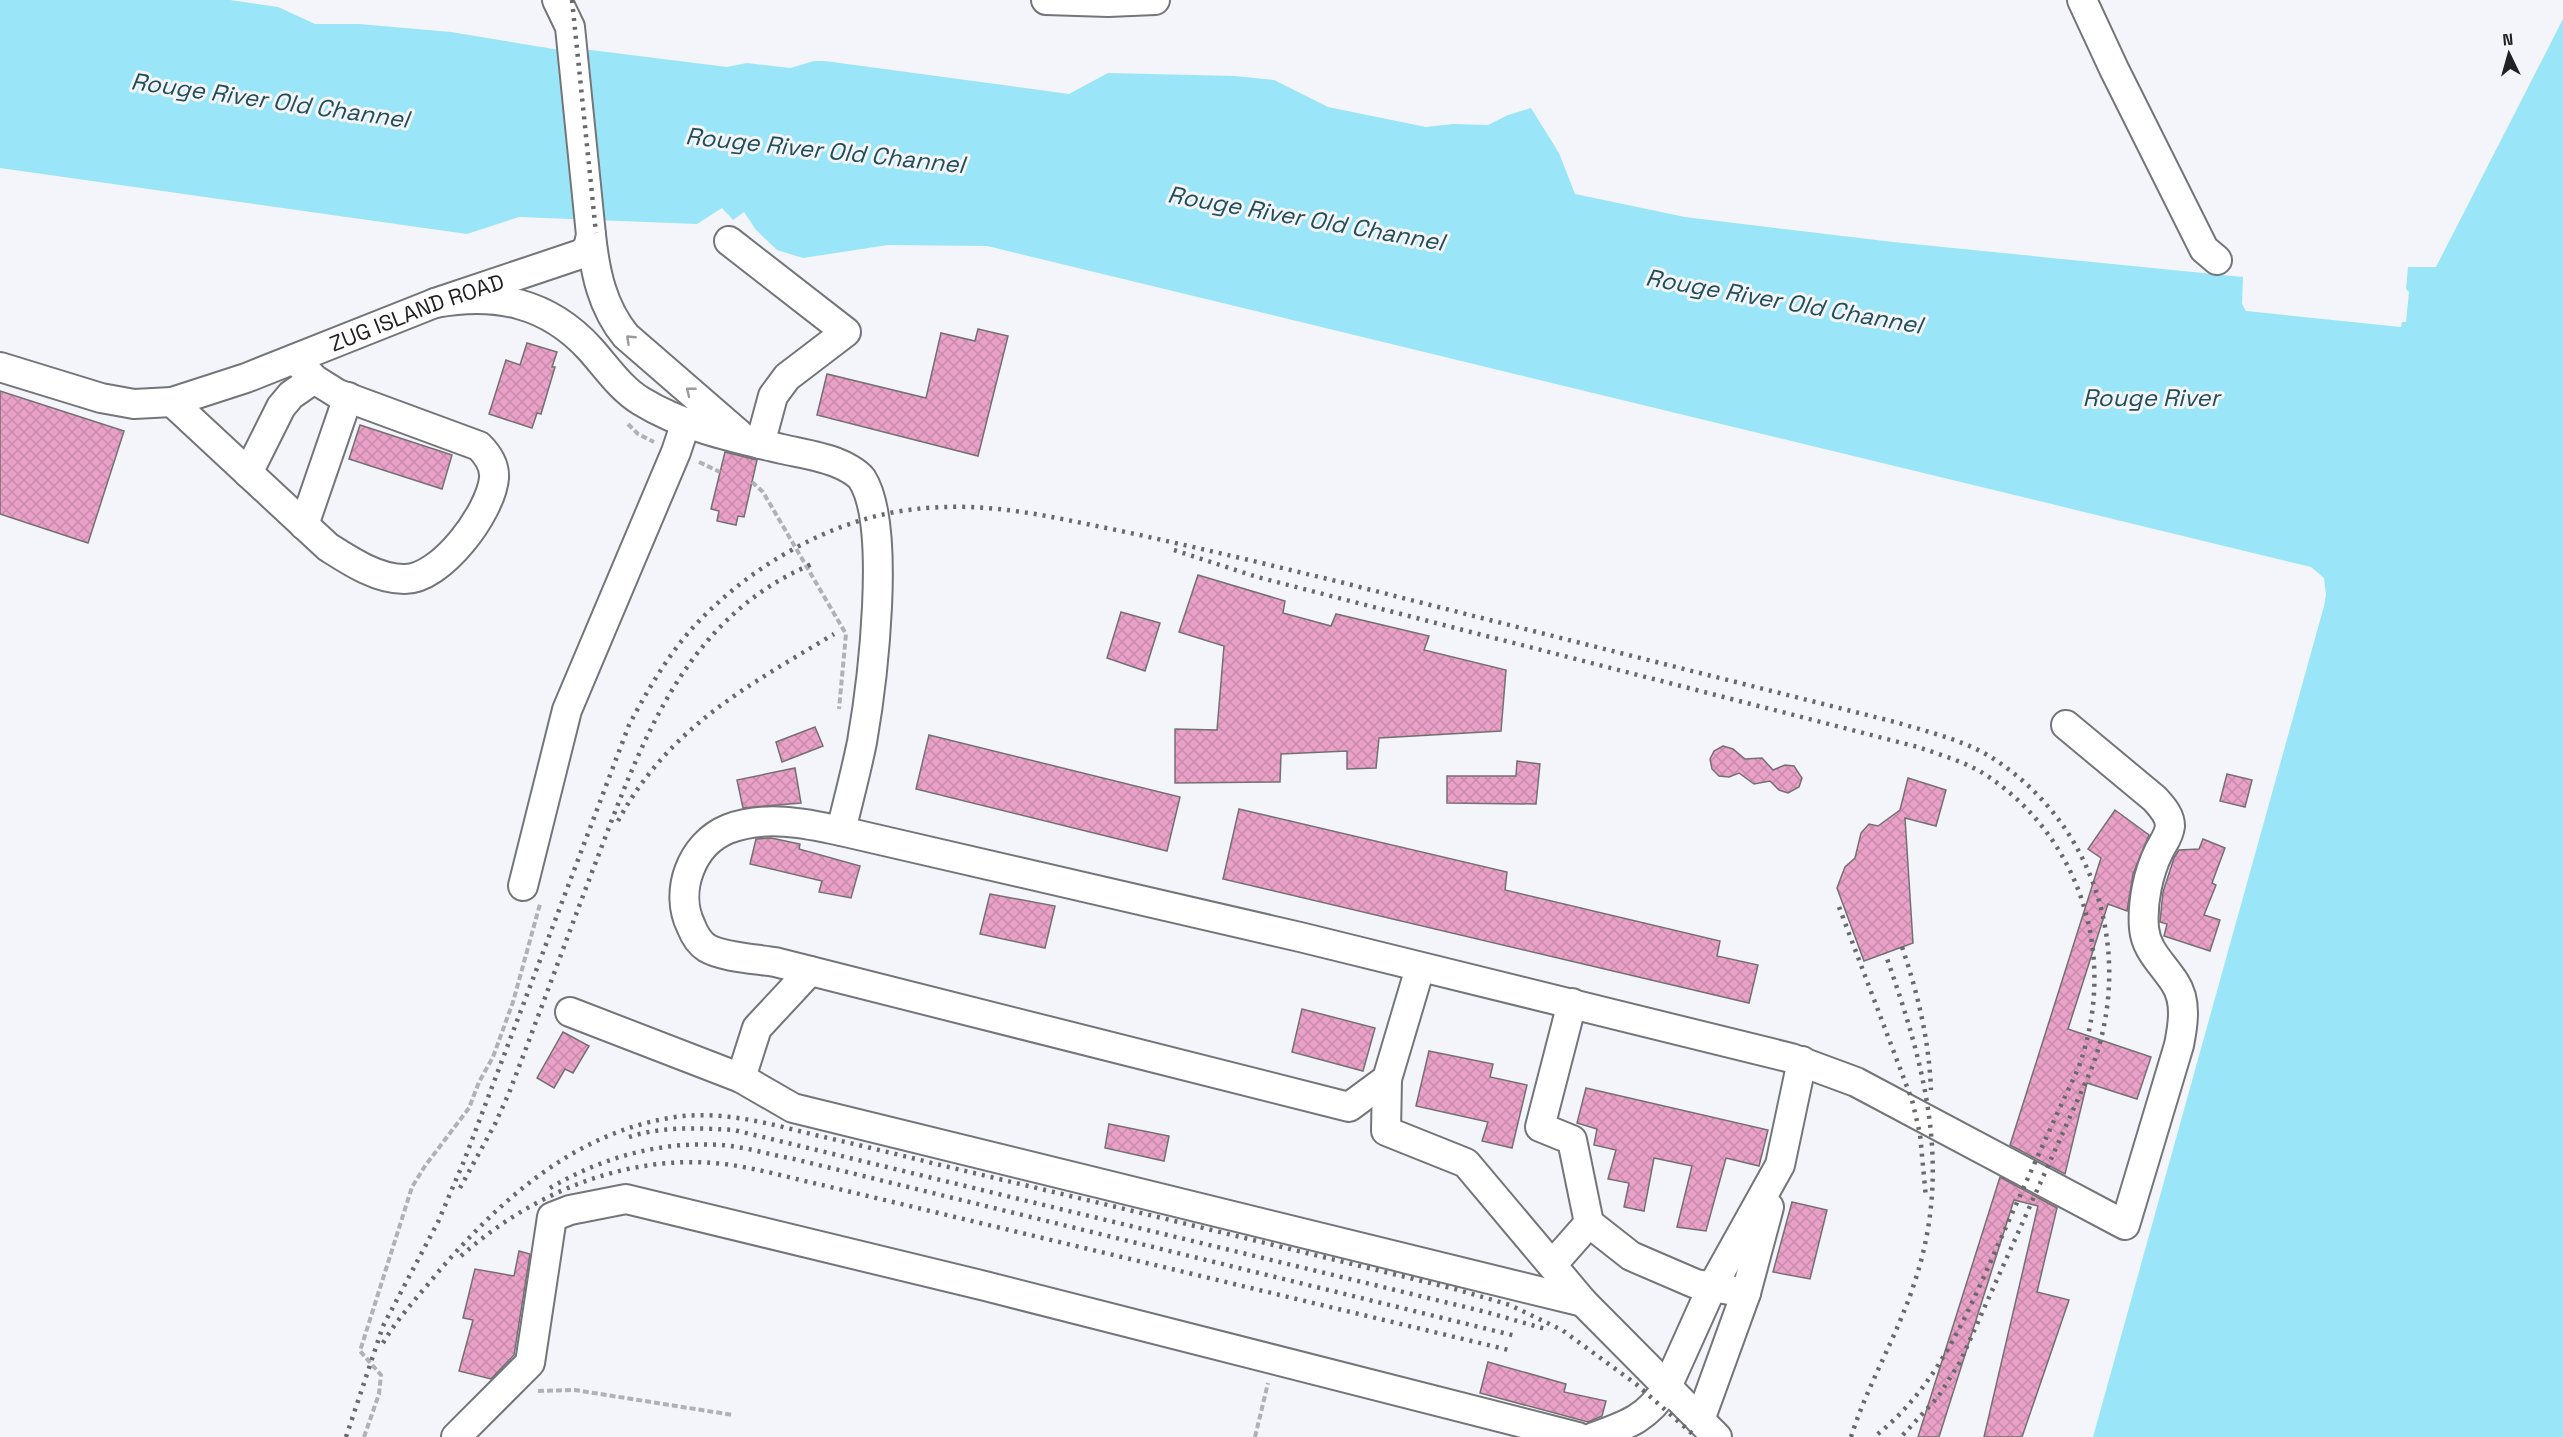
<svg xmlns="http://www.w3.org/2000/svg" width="2563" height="1437" font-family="'Space Grotesk',sans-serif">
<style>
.water{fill:#9ae6f8}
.building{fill:url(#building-cross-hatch);stroke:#747072;stroke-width:1.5}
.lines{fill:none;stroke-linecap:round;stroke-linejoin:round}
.minor-casing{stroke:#737579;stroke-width:32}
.path{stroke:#b0b1b5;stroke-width:4;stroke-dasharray:6 3;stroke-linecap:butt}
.minor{stroke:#fff;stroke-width:28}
.rail{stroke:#69696c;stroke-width:4.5;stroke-dasharray:3 6;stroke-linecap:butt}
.oneway{stroke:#9b9b9c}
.labels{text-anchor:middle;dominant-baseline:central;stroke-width:6;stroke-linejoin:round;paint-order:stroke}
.street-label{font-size:22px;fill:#212123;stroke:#f3f5fa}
.water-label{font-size:24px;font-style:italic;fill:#214e57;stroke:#f3f5fa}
</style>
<defs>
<pattern id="building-cross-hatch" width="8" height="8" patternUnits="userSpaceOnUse" patternTransform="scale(1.5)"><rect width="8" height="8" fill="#eaa1c7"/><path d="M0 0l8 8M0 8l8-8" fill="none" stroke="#c88aab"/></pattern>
</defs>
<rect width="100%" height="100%" fill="#f3f5fa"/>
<!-- water -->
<path class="water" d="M0,0H230L278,7L315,24H359L451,32L572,52L591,50L727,67L747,63L790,68L814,61H825L1069,94L1108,73L1235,76L1274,80L1328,107L1426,127L1453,124L1488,125L1508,115L1531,108L1559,153L1575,194L1685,217L1893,242L2243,277L2242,304L2246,311L2401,327L2402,322H2406L2409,292L2406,289L2408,267H2436L2563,19V1437H2093L2324,606L2326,595L2324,578L2311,567L987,246L888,245L803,258L777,250L756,230L744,212L733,220L722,208L697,224L519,217L467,234L0,168Z"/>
<!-- building -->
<g class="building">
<path d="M978,329L1008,336L978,456L817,415L827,374L926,398L941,333L975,341Z"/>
<path d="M527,343L557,352L552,367H555L541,414L537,413L532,428L489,414L506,360L520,365Z"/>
<path d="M0,391L124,431L88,543L0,514Z"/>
<path d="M360,425L452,455L442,489L349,459Z"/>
<path d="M725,452L757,460L744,517L738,516L736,525L717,521L719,511L711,509Z"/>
<path d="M1198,575L1285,601L1283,613L1331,626L1336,614L1429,636L1424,650L1506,670L1501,731L1379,738L1376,768L1347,769V751L1281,754L1280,782L1175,783V729L1217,730L1224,646L1179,632Z"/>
<path d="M1121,612L1160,623L1145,671L1107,658Z"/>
<path d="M815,727L823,746L782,762L776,742Z"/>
<path d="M929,735L1180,797L1167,851L916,789Z"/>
<path d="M1723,746L1733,749L1745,759L1762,758L1773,770L1785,765L1794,766L1802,778L1799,787L1788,793L1779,790L1770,781L1754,784L1739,773L1729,777L1719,776L1712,769L1710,759L1714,751Z"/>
<path d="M1517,761L1540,764L1536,804L1447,803V776H1516Z"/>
<path d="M795,768L801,803L743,808L737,780Z"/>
<path d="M2227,774L2252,780L2245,807L2220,801Z"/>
<path d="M1908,778L1946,790L1936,826L1905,818L1913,943L1864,961L1837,888L1845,867L1855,858L1861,833L1869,824L1878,826L1900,810Z"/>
<path d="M1239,809L1507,872L1505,890L1720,941L1717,956L1758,965L1749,1003L1223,879Z"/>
<path d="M2115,810L2149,835L2133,874L2127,911L2108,904L2068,1029L2151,1057L2137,1099L2087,1083L2065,1174L2010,1145L2101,858L2088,849Z"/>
<path d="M771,838L800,844L799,849L860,866L851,898L819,892L822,881L750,864L756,839Z"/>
<path d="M2203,839L2225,848L2212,883L2216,885L2204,915L2220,920L2210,951L2164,936L2167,924L2160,922L2163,892L2174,858L2179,850L2199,849Z"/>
<path d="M990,894L1055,906L1045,948L980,934Z"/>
<path d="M1302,1009L1375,1028L1363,1071L1292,1052Z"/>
<path d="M563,1032L589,1046L573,1073L565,1069L554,1088L537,1078Z"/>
<path d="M1429,1051L1493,1064L1490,1077L1527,1085L1512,1148L1482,1141L1488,1122L1416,1106Z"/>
<path d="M1586,1088L1768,1130L1759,1166L1726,1158L1706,1231L1677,1227L1692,1166L1654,1158L1644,1211L1624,1207L1629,1183L1608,1179L1616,1150L1594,1145L1597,1129L1577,1123Z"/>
<path d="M1109,1124L1169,1136L1164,1161L1105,1148Z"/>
<path d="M2000,1177L2057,1208L2037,1292L2069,1300L2022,1437H1984L2038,1206L2014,1200L1939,1437H1918Z"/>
<path d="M1792,1202L1827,1210L1810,1279L1773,1272Z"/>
<path d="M519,1251L530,1254L514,1355L491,1379L459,1371L473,1320L463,1318L475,1269L514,1276Z"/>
<path d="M1488,1362L1566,1384L1564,1392L1606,1401L1602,1416L1588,1422L1480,1393Z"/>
</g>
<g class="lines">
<defs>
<g id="minor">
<path d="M1046,0L1108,2L1155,0"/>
<path d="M2082,0L2114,69L2204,249L2217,260"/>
<path d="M591,235C595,272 602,307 626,336L739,434"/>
<path d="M729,241L846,332L787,377L773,396L760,444"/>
<path d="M435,303C495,292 548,302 591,350C607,368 621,389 641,401C683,427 735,438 782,449C800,453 819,456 835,462C843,465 857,472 862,479C892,526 872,685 862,742C856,772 848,801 841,831L1300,937L1791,1058L1856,1082L2125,1225L2179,1045C2183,1025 2187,1001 2175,983C2163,964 2146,951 2144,928C2142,903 2148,873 2159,851C2163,843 2169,836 2170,826C2170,815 2162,807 2155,799L2066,725"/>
<path id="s1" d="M0,367L101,398L134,404L172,402L246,378L435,303L581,254L588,248L591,235L570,27L557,0"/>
<path d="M172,402L328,547C350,561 377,579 404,579C441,580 491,512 494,478C495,465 488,455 479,446L338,394L314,379L295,359"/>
<path d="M248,473L281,407L291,395L314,379"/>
<path d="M304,525L348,397"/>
<path d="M841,831C805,823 764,815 728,829C691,844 674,892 691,926C694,934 699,943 707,948C722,957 756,959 775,962L1349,1107L1387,1079L1420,968"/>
<path d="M523,886L567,710L676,452L686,422"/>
<path d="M810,971L757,1028L741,1078L793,1108L1583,1302"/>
<path d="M570,1012L741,1078"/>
<path d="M1387,1079L1386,1131L1466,1163L1583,1302L1717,1437"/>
<path d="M1589,1223L1631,1256L1696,1284L1746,1293L1700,1420"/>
<path d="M1552,1265L1589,1223L1572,1140L1540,1127L1572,1003"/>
<path d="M1746,1293L1769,1207"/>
<path d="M456,1437L530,1363L552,1217L570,1210L626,1199L985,1286L1578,1437"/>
<path d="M1594,1437C1627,1425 1648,1418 1667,1387L1712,1287L1780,1165L1802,1061"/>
</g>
</defs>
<!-- minor casing -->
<use href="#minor" class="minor-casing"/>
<!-- path -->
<g class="path">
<path d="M628,424L638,434L654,442"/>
<path d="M699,462L720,472"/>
<path d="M752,482L763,492L846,634L839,709"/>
<path d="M538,1391L575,1390L733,1415"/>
<path d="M364,1437L379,1394L381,1375L360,1351L412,1187L425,1166L469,1108L479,1082L493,1057L513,1002L540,904"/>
<path d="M1255,1437L1268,1383"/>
</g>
<!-- minor -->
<use href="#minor" class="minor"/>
<!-- rail -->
<g class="rail">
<path d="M572,0L596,233"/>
<path d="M1174,550L1257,577L1918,747C1941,755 1966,762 1986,775C2084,840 2118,961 2078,1069C2052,1124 2027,1180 2002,1236C1969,1309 1940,1386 1874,1437"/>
<path d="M618,821C669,727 746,687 834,634"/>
<path d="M1839,907L1912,1100L1920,1134L1926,1198"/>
<path d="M1902,947C1918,994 1929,1040 1931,1090"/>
<path d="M629,1137C663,1126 699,1128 734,1130L1486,1312L1549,1330"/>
<path d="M460,1188L495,1124L509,1093C537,1020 564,946 592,872C639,750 680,620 812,564"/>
<path d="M550,1188C603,1157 660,1141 722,1145C746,1147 771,1155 794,1159L1516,1336"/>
<path d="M461,1256C533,1192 628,1153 724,1164C757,1168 790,1178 822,1185L1513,1351"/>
<path d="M383,1343C397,1319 416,1299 434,1277C496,1204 570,1135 669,1118C718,1109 767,1123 815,1135C855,1144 896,1154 936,1164C1109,1205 1282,1247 1455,1289L1510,1305L1562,1330L1636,1384L1696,1437"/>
<path d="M346,1437L383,1326L438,1222L464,1161L629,725C646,693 665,660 689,632C741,573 818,526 895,512C977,498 1042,515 1121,531C1196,547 1270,565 1344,583C1528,630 1712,676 1895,722C1928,732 1965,740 1994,759C2098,827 2135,957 2091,1070L1960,1362L1938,1397L1901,1437"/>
<path d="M1851,1437C1868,1383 1898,1335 1915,1281C1953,1166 1924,1063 1885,953"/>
</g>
</g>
<!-- one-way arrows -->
<defs><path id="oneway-chevron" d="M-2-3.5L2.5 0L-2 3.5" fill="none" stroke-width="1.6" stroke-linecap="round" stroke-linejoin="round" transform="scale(1.5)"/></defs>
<g class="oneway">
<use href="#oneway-chevron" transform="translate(630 339) rotate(-137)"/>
<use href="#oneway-chevron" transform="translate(690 391) rotate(-141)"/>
</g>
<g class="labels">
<!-- street labels -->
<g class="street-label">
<text stroke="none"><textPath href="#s1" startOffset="438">ZUG ISLAND ROAD</textPath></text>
</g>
<!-- water labels -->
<g class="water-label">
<text transform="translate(270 100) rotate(8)">Rouge River Old Channel</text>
<text transform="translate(825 150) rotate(6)">Rouge River Old Channel</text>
<text transform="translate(1306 218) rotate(10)">Rouge River Old Channel</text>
<text transform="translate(1784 301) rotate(10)">Rouge River Old Channel</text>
<text x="2151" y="397">Rouge River</text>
</g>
</g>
<!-- north arrow -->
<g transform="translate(2509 54) rotate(355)" stroke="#f3f5fa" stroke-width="4.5" paint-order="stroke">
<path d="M0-4.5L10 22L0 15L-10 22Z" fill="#212123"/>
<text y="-9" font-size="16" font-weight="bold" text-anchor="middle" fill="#212123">N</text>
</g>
</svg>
